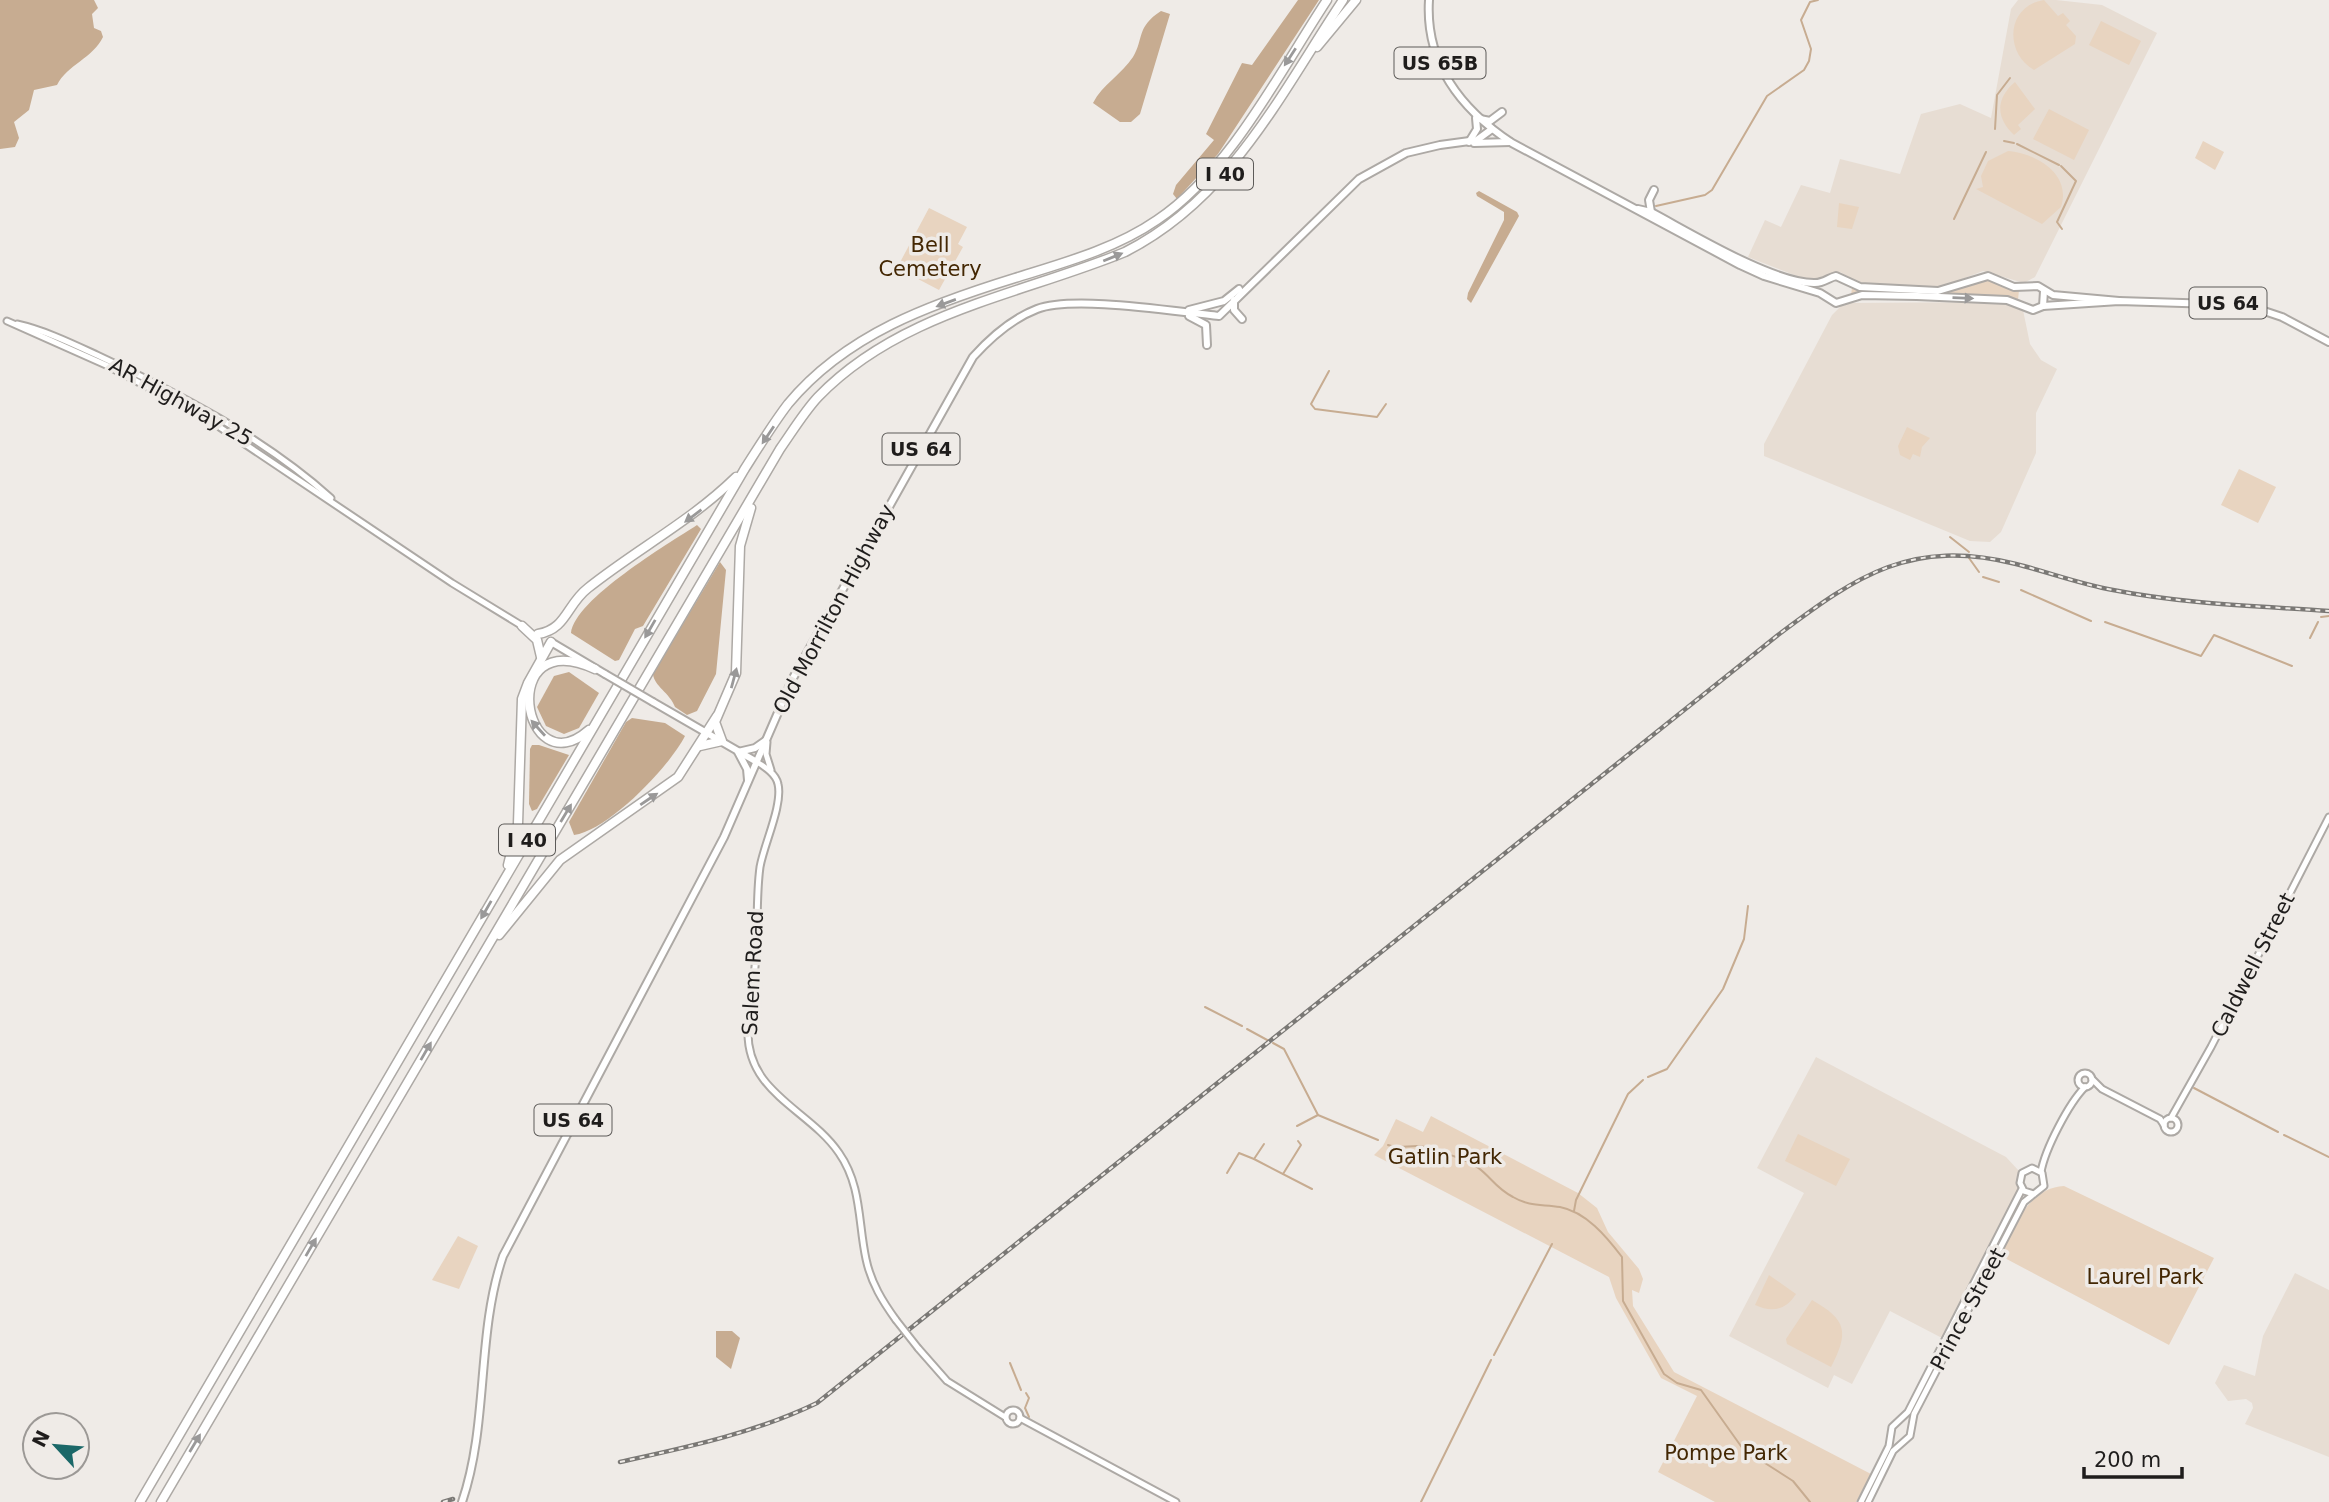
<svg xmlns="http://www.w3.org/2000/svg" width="2329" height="1502" font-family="'DejaVu Sans',sans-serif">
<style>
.built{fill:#e7ddd3}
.green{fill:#e8d4c0}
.forest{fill:#c5aa8f}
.water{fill:#c7ac91}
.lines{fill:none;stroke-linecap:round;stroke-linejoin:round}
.stream{stroke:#c7ac91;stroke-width:2}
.secondary-casing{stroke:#ada9a5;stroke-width:9}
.primary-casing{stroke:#ada9a5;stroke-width:10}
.motorway-casing{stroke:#ada9a5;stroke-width:11}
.secondary{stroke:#fff;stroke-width:5}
.primary{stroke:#fff;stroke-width:6}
.motorway{stroke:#fff;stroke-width:8}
.rail-casing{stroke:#7a7875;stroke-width:4.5}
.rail{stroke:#efebe7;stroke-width:2;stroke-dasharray:5;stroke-linecap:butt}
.secondary-bridge-casing{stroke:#ada9a5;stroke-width:9;stroke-linecap:butt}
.primary-bridge-casing{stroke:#ada9a5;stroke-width:10;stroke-linecap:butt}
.secondary-bridge{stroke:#fff;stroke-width:5}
.primary-bridge{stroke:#fff;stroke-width:6}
.oneway{fill:#9a9999}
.labels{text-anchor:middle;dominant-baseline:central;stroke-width:7;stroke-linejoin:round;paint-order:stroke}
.shield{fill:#efebe7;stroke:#5d5b59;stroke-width:2}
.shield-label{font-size:19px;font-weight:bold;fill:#1f1d1c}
.park-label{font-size:21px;fill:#432703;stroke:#efebe7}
.street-label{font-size:21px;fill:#1f1d1c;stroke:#efebe7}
</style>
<rect width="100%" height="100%" fill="#efebe7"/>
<!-- built -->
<g class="built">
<path d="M2018,0H2056L2102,5L2157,33L2035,277L2024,283L1983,271L1939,288L1907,287L1860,283L1840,272L1818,279L1802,278L1748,257L1765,220L1781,227L1801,185L1830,193L1840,159L1900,174L1921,114L1960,104L1991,118L2011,9Z"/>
<path d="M2006,302L2023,310L2030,344L2041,360L2057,369L2036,413V453L2001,532L1990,542L1970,541L1764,456V444L1832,315L1844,303Z"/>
<path d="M1816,1057L2006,1157L2019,1171L2018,1191L1942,1338L1890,1311L1852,1384L1834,1375L1828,1388L1729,1336L1804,1193L1757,1168Z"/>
<path d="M2295,1273L2329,1290V1457L2245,1424L2253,1408L2252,1403L2246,1399L2228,1401L2215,1383L2224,1365L2255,1376L2263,1336Z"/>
</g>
<!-- green -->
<g class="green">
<path d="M2044,0L2058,16L2063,13L2070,21L2066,25L2076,36L2075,44L2034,70C2004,53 2006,6 2044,0Z"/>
<path d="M2101,21L2141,41L2129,65L2089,45Z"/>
<path d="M2015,82L2035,109L2018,125L2021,129L2014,135C1997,119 1994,100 2015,82Z"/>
<path d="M2049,109L2089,130L2074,160L2033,139Z"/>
<path d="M2203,141L2224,152L2215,170L2195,158Z"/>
<path d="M2008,151C2036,153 2072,174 2061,207L2042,224L1976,189L1983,187L1981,176L1988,161Z"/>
<path d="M1839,203L1859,207L1852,229L1837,227Z"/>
<path d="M929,208L967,227L958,244L963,247L939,290L897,268Z"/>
<path d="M1988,278L2019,290L2018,300L1851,295L1852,288L1938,293Z"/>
<path d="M1907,427L1930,438L1922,447L1920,457L1913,454L1910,460L1900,455L1898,446Z"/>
<path d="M2239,469L2276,487L2258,523L2221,505Z"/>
<path d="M1431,1116L1578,1193L1597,1208L1608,1232L1639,1269L1643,1279L1639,1293L1632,1290L1633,1306L1674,1372L1871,1474L1856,1502H1715L1658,1472L1697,1396L1661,1378L1616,1298L1609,1277L1374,1155L1383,1146L1396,1119L1423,1132Z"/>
<path d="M1798,1134L1850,1159L1836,1186L1785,1161Z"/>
<path d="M2064,1186L2214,1258L2169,1345L1999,1255C2014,1227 2028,1188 2064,1186Z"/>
<path d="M458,1236L478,1246L459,1289L432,1280Z"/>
<path d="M1769,1275L1796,1294C1786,1310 1772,1313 1755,1305Z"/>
<path d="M1812,1300C1847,1320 1849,1332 1831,1367L1787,1344L1786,1339Z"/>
</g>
<!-- forest -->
<g class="forest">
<path d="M1298,0H1319L1218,154L1177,199L1173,194L1176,185L1214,140L1206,134L1242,63L1252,65Z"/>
<path d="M697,525L701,529L643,626L635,629L619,660L615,661L571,633C575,599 668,544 697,525Z"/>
<path d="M720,562L726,570L716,674L697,711L687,715L675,707C670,693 654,686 653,674Z"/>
<path d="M569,672L599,693L579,728L564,734L546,726L537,707L554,676Z"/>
<path d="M632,718L665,723L685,736C669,767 609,830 574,835L569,822L626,722Z"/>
<path d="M539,745L569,755L537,809L532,811L529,804L530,749L532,745Z"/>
</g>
<!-- water -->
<g class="water">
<path d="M0,0H94L98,8L92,14L94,28L101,31L103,37C93,58 67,65 57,85L34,90L29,110L14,122L19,138L15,147L0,149Z"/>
<path d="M1161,11L1170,14L1140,114L1131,122H1120L1093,103C1102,85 1122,74 1133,57C1144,39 1136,27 1161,11Z"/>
<path d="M1479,191L1517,212L1519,216L1471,303L1467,299L1468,293L1504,220V212L1477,196L1476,193Z"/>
<path d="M716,1331H732L740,1338L731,1369L716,1357Z"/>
</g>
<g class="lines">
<!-- stream -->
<g class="stream">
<path d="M1995,129L1997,95L2010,78"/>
<path d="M2004,141L2014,143"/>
<path d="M2017,144L2059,165"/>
<path d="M2061,166L2076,181L2057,222L2062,229"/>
<path d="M1656,206L1705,195L1712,190L1767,96L1804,70L1809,61L1811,49L1801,20L1810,2L1818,0"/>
<path d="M1954,219L1986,152"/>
<path d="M1329,371L1311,404L1315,409L1377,417L1386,404"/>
<path d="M1950,537L1969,552"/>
<path d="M1969,558L1979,572"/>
<path d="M1983,577L1999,582"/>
<path d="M2021,590L2091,621"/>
<path d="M2321,617L2329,616"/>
<path d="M2105,622L2201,656L2214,635L2292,666"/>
<path d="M2310,638L2318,622"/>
<path d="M1205,1007L1242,1026"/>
<path d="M1247,1029L1269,1041"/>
<path d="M1273,1043L1284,1049L1318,1115L1378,1140"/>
<path d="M1648,1077L1667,1069L1723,989L1744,939L1748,906"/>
<path d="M2194,1088L2278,1132"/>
<path d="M1297,1126L1318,1115"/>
<path d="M2284,1135L2329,1157"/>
<path d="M1388,1145C1399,1150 1408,1145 1420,1146C1432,1148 1444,1153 1456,1157C1490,1168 1488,1184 1513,1197C1530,1207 1542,1204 1560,1207C1586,1212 1606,1236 1622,1257L1623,1301L1664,1374L1677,1383L1701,1390L1743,1449L1793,1481L1810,1502"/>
<path d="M1254,1159L1312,1189"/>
<path d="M1227,1173L1239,1153L1254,1159L1264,1144"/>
<path d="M1283,1174L1301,1145L1298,1141"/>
<path d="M1574,1211L1576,1200L1628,1094L1643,1080"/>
<path d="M1494,1355L1552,1244"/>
<path d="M1010,1363L1021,1390"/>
<path d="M1026,1393L1029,1398L1025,1408L1029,1417"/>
<path d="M1421,1502L1491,1360"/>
</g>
<defs>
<g id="secondary">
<path d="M7,321L108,366L209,420L452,583L524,627"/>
<path d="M17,324C44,330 71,343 97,355C178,393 264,438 331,498"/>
<path d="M767,742L766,754L771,770"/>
<path d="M757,762C765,767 776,774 778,784C783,805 764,844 760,867C756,896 758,927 756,957C754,981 749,1006 748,1030C746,1093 809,1109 839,1153C862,1186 858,1223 866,1259C871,1283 883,1302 896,1320"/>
<circle cx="2085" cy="1080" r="7"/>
<path d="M2092,1079L2102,1089L2160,1119L2164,1125"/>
<path d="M2171,1118L2211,1047L2329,817"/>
<circle cx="2171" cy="1125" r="7"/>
<path d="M2041,1172C2045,1149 2069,1103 2085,1087"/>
<path d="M918,1348L947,1381L1005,1417"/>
<circle cx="1013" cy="1417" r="7"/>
<path d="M1020,1418L1176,1502"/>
<path d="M1861,1502L1889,1446L1892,1427L1908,1412L2022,1189"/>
<path d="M1868,1502L1893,1451L1910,1436L1914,1414L2024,1202L2044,1186L2042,1173L2032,1168L2022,1173L2020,1183L2024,1191L2034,1194"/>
</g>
<g id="primary">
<path d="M1429,0C1425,64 1462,110 1512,143L1740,265L1764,276L1820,293L1836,303L1862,295L1917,296L2007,300L2033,310L2043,306L2044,291"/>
<path d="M1480,119L1490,121L1502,112"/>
<path d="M1469,142L1477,129L1476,118"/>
<path d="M1474,143L1510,142"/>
<path d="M1638,209L1651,212C1689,232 1774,284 1815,283C1824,283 1828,278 1836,276L1860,287L1938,291L1988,276L2014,287L2038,286L2053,295L2119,301"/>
<path d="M1651,212L1649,200L1654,190"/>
<path d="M1234,300V310L1242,319"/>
<path d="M2043,306L2119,301L2246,305L2282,317L2329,342"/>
<path d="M1189,310L1224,301L1239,289"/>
<path d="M1189,316L1206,325L1207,345"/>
<path d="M551,642L605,674"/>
<path d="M653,702L757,762"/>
<path d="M748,780L747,769L738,752L755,748L765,741"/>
<path d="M462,1502C489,1423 476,1335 503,1256L724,837L793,678L973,357C991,337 1011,319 1037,309C1074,295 1176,312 1219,316L1359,179L1406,153L1440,145L1477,140L1492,129"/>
</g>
<g id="motorway">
<path d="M1317,47L1356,0"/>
<path d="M522,626L537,640L541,657"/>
<path d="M538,634C567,629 566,605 588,588C637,549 691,521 736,477"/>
<path d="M589,730C522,789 495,623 595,669"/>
<path d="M700,746L722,741L715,722L736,673L740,546L751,508"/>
<path d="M508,865L518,824L522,699L528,683L551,642"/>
<path d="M499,935L560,860L678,777L717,716"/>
<path d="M140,1502L744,470C758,448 772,425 788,404C846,334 931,304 1015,278C1063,263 1115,249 1157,220C1230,171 1279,73 1327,0"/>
<path d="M161,1502L780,449C792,432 804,412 818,397C900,312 1020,295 1125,252C1230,199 1280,95 1343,0"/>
</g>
</defs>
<!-- secondary casing -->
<use href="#secondary" class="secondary-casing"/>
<!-- primary casing -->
<use href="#primary" class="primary-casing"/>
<!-- motorway casing -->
<use href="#motorway" class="motorway-casing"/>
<!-- secondary -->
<use href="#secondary" class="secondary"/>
<!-- primary -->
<use href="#primary" class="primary"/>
<!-- motorway -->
<use href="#motorway" class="motorway"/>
<defs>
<g id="rail">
<path d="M620,1462C688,1447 755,1433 817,1403L1778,635C1858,575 1911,538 2016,564C2048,572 2080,584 2113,590C2184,604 2257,606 2329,611"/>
<path d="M443,1502L453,1499"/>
</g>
</defs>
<!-- rail casing -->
<use href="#rail" class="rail-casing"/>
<!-- rail -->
<use href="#rail" class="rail"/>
<defs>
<path id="secondary-bridge" d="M896,1320L918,1348"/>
<path id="primary-bridge" d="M605,674L653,702"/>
</defs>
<!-- secondary-bridge casing -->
<use href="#secondary-bridge" class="secondary-bridge-casing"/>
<!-- primary-bridge casing -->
<use href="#primary-bridge" class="primary-bridge-casing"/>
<!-- secondary-bridge -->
<use href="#secondary-bridge" class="secondary-bridge"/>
<!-- primary-bridge -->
<use href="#primary-bridge" class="primary-bridge"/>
</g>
<!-- one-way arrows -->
<defs><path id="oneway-solid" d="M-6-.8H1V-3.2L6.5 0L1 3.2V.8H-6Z" transform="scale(1.75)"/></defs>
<g class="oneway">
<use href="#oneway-solid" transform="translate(1290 57) rotate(123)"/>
<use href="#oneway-solid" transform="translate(1113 257) rotate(-22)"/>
<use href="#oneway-solid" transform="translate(1963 298) rotate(2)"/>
<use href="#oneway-solid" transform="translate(946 303) rotate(160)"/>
<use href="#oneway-solid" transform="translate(768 435) rotate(124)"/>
<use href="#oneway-solid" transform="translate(693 516) rotate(143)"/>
<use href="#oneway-solid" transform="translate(650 629) rotate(120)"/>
<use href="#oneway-solid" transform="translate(734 678) rotate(-75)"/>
<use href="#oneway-solid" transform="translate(538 728) rotate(-132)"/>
<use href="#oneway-solid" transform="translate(649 799) rotate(-34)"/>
<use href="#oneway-solid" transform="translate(566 813) rotate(-59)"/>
<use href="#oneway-solid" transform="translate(486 910) rotate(120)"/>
<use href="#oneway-solid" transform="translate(426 1051) rotate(-60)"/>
<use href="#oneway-solid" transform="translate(311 1247) rotate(-60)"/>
<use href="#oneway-solid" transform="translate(195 1443) rotate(-59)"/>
</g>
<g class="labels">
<!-- shield labels -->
<g class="shield">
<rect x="1394.5" y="47.5" width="91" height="31" rx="5"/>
<rect x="1197" y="158.5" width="56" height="31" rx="5"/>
<rect x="2189.5" y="287.5" width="77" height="31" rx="5"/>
<rect x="882.5" y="433.5" width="77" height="31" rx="5"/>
<rect x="499" y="824.5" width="56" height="31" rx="5"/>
<rect x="534.5" y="1104.5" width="77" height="31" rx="5"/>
</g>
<g class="shield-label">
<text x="1440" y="63">US 65B</text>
<text x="1225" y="174">I 40</text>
<text x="2228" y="303">US 64</text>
<text x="921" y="449">US 64</text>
<text x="527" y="840">I 40</text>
<text x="573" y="1120">US 64</text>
</g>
<!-- park labels -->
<g class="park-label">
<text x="930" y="245">Bell<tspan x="930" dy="24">Cemetery</tspan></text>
<text x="1445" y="1157">Gatlin Park</text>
<text x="2145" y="1277">Laurel Park</text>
<text x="1726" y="1453">Pompe Park</text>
</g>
<!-- street labels -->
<g class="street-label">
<text transform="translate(181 402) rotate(29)">AR Highway 25</text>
<text transform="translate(834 609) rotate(-62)">Old Morrilton Highway</text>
<text transform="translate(2253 965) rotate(-63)">Caldwell Street</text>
<text transform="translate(753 973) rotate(-87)">Salem Road</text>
<text transform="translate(1968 1309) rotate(-62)">Prince Street</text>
</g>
</g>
<!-- north arrow -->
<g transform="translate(56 1446) rotate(296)"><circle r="33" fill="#efebe7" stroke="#9c9996" stroke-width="2"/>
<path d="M0-5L12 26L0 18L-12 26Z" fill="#1b6868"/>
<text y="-10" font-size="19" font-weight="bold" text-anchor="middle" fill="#1f1d1c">N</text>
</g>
<!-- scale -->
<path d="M2084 1467v10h98v-10" fill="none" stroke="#1f1d1c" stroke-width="3.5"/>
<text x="2094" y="1467" font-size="21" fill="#1f1d1c" stroke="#efebe7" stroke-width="5" paint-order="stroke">200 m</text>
</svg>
